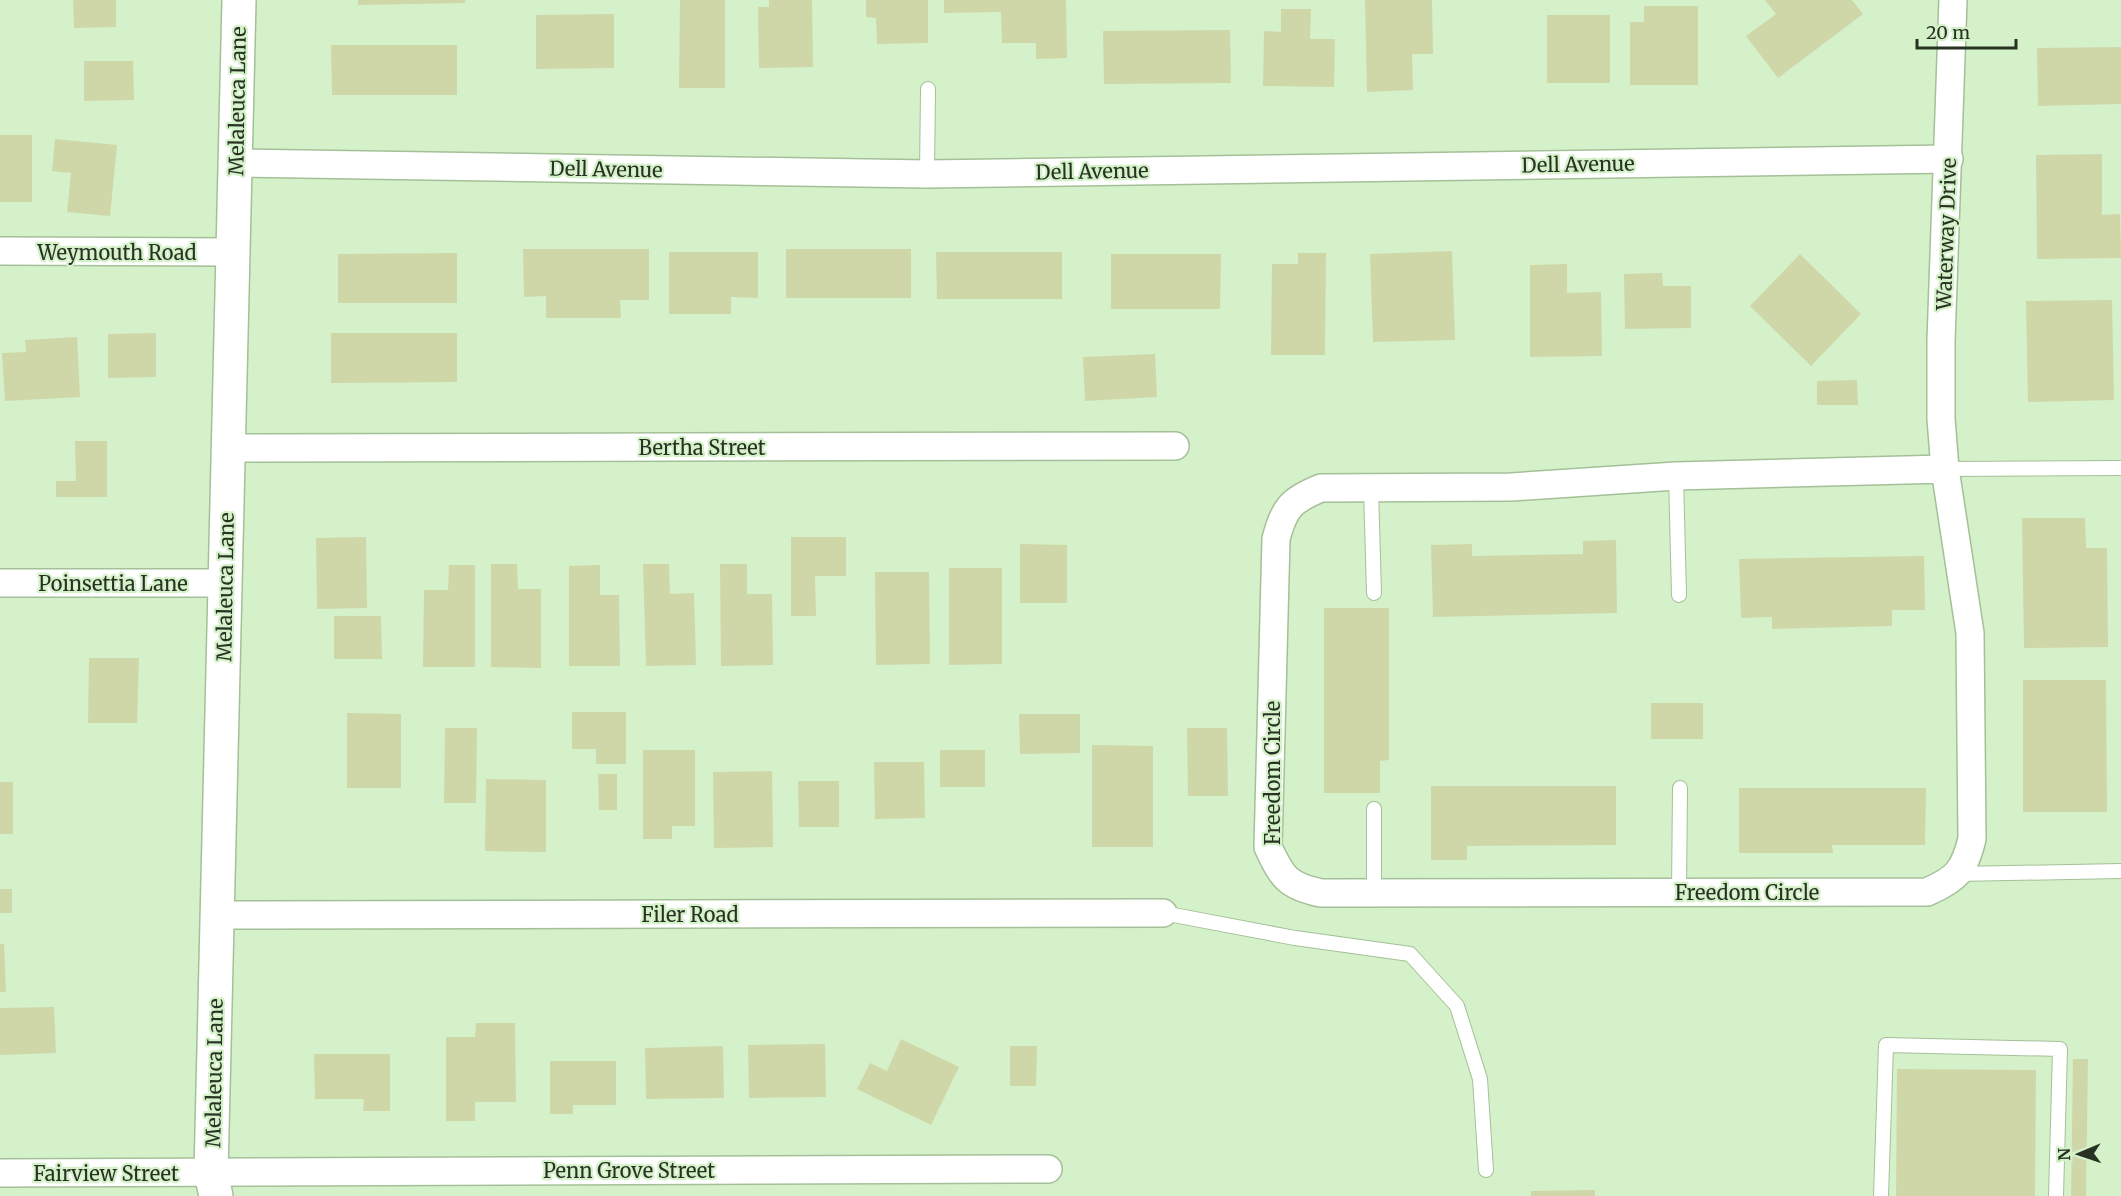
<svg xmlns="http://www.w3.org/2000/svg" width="2121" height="1196" font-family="Merriweather,serif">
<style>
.building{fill:#cfd7a9}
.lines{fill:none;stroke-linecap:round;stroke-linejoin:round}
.service-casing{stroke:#a4c098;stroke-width:16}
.minor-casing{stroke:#a4c098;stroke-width:30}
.tertiary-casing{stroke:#a4c098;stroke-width:36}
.service{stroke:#fff;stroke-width:14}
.minor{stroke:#fff;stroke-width:27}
.tertiary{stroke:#fff;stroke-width:33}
.labels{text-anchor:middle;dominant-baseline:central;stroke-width:4.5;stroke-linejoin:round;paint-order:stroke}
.street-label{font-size:20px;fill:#273222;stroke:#d5f1c9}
</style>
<rect width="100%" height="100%" fill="#d5f1c9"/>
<!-- building -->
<g class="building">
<path d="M73,0H116V27L74,28Z"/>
<path d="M358,0H465V3L358,5Z"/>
<path d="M680,0H725V88H679Z"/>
<path d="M769,0H812L813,67L759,68L758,7H769Z"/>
<path d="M866,0H928V43L877,44L876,18L866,17Z"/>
<path d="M944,0H1066L1067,58L1036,59V43H1002L1001,12L944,13Z"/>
<path d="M1365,0H1432L1433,54H1412L1413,90L1367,92Z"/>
<path d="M1765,0H1852L1863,14L1778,78L1746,36L1776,14Z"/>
<path d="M1644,6H1698V85H1630V22H1644Z"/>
<path d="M1281,9H1311L1310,39H1335L1334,87L1263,86L1264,31L1281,32Z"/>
<path d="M614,14V68L536,69V15Z"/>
<rect x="1547" y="15" width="63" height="68"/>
<path d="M1230,30L1231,83L1104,84L1103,31Z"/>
<path d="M331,45H457V95H332Z"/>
<path d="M2121,47V104L2038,106L2037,48Z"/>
<path d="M84,61H133L134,100L84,101Z"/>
<rect x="0" y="135" width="32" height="67"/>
<path d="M55,139L117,145L110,216L67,212L71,173L52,171Z"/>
<path d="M2102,154V215L2120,214L2121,258L2037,259L2036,155Z"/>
<path d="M523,249H649V300H620L621,318H546V296L524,297Z"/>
<rect x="786" y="249" width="125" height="49"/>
<path d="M1452,251L1455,340L1373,342L1370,254Z"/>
<path d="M669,252H758V298L731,297V314H669Z"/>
<path d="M936,252H1062V299H937Z"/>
<path d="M457,253V303H338V254Z"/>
<path d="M1298,253H1326L1325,355H1271L1272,264H1298Z"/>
<path d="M1111,254H1221L1220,309H1111Z"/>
<path d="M1800,254L1861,314L1811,366L1750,306Z"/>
<path d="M1567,264V293L1601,292L1602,356L1530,357V265Z"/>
<path d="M1662,273L1663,286H1691V328L1625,329L1624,274Z"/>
<path d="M2112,300L2114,400L2028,402L2026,301Z"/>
<path d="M156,333V377L108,378V334Z"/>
<path d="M331,333H457V382L331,383Z"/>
<path d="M77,337L80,397L5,401L2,353L26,352L25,340Z"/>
<path d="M1155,354L1157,397L1085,401L1083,357Z"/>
<path d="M1857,380L1858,405H1817V381Z"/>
<path d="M75,441H107V497H56V481H76Z"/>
<path d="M2022,518H2085L2086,548H2107L2108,647L2024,648Z"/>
<path d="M366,537L367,608L317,609L316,538Z"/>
<path d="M791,537H846V576H815L816,616H791Z"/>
<path d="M1616,540L1617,613L1433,617L1431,545L1472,544V556L1583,554V541Z"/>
<path d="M1020,544L1067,545V603H1020Z"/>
<path d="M1924,556L1925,610H1892V626L1772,629V617L1741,618L1739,559Z"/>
<path d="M491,564H517L518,589H541V668L491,667Z"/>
<path d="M643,564H669L670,594L694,593L696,665L646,666Z"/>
<path d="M720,564H747V594H772L773,665L721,666Z"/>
<path d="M449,565H475V667H423L424,590H448Z"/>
<path d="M600,565V595H619L620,666H569V566Z"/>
<path d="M949,568H1002V664L949,665Z"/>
<path d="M875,572H929L930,664L876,665Z"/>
<path d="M1324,608H1389V760L1380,761V793H1324Z"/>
<path d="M334,616H381L382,659H334Z"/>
<path d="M89,658H139L137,723H88Z"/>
<path d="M2023,680H2106L2107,812H2023Z"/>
<rect x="1651" y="703" width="52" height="36"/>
<path d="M572,712H626V764H596V749H572Z"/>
<path d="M347,713L401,714V788H347Z"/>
<path d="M1019,714H1080V753L1020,754Z"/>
<path d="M445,728H477L476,803H444Z"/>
<path d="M1187,728H1227L1228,796H1188Z"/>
<path d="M1092,745L1153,746V847H1092Z"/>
<path d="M643,750H695V826H672V839H643Z"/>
<rect x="940" y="750" width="45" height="37"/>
<path d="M874,762H924L925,818L875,819Z"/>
<path d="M772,771L773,847L714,848L713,772Z"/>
<path d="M598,774H617V810H599Z"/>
<path d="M486,779L546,780V852L485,851Z"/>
<path d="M798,781H839V827H799Z"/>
<rect x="0" y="782" width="13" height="52"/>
<path d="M1431,786H1616V845L1467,846V860H1431Z"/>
<path d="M1739,788H1926L1925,845H1832L1833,853H1739Z"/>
<rect x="0" y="889" width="12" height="24"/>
<path d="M0,944H4L6,992H0Z"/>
<path d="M54,1007L56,1053L0,1055V1008Z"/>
<path d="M476,1023H515L516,1102H475V1121H446V1037H475Z"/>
<path d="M901,1039L959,1067L931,1125L857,1089L870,1063L887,1071Z"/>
<path d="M825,1044L826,1097L749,1098L748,1045Z"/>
<path d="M723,1046L724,1098L646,1099L645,1048Z"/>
<path d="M1010,1046H1037L1036,1086H1010Z"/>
<path d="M314,1054H390V1111H363L364,1099H315Z"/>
<path d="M2073,1059H2088L2086,1196H2071Z"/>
<path d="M550,1061H616V1105H573V1114H550Z"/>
<path d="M1897,1069L2036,1070L2035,1196H1896Z"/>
<path d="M1595,1190V1196H1531V1191Z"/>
</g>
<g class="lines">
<defs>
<g id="service">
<path d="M927,174L928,89"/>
<path d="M1945,469L2121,468"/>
<path d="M1676,476L1679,595"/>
<path d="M1371,488L1374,593"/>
<path d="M1374,809V893"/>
<path d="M1957,874L2121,871"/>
<path d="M1679,892L1680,788"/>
<path d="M1163,913L1295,938L1410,954L1457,1006L1480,1079L1486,1170"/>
<path d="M1881,1196L1886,1045L2060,1049L2056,1196"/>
</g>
<g id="minor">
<path d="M236,163L927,174L1949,159"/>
<path d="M0,251L233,252"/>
<path d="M228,448L1175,446"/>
<path d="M1945,469L1970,633L1972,839C1964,871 1957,879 1927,892L1321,893C1287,886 1282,877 1268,847L1276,539C1284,508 1291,500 1321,488L1511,487L1676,476Z"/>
<path d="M1945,469L1941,419V341L1953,0"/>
<path d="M0,583H225"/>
<path d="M217,915L1163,913"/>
<path d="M0,1173L1048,1169"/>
</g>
<path id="tertiary" d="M216,1196L211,1173L239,0"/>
</defs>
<!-- service casing -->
<use href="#service" class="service-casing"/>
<!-- minor casing -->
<use href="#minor" class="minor-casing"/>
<!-- tertiary casing -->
<use href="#tertiary" class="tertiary-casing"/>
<!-- service -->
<use href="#service" class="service"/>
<!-- minor -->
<use href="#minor" class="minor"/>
<!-- tertiary -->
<use href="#tertiary" class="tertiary"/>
</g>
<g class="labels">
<!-- street labels -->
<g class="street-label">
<text transform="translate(237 101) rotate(-89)">Melaleuca Lane</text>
<text transform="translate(1578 164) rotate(-1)">Dell Avenue</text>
<text transform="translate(606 169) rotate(1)">Dell Avenue</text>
<text transform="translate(1092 171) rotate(-1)">Dell Avenue</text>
<text transform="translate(1946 234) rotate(-88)">Waterway Drive</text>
<text x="117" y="252">Weymouth Road</text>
<text x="702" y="447">Bertha Street</text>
<text x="113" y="583">Poinsettia Lane</text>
<text transform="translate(225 587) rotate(-89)">Melaleuca Lane</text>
<text transform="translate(1272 773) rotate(-90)">Freedom Circle</text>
<text x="1747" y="892">Freedom Circle</text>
<text x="690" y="914">Filer Road</text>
<text transform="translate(214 1073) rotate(-89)">Melaleuca Lane</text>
<text x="629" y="1170">Penn Grove Street</text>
<text x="106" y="1173">Fairview Street</text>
</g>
</g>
<!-- north arrow -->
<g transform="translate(2079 1154) rotate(268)" stroke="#d5f1c9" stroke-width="4.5" paint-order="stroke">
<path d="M0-4.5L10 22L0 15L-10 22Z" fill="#273222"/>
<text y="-9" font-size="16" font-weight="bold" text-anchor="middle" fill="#273222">N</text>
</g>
<!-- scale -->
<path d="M1917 39v9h99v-9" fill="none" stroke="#273222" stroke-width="3"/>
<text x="1926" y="39" font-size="18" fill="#273222" stroke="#d5f1c9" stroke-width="4.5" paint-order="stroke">20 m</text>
</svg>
